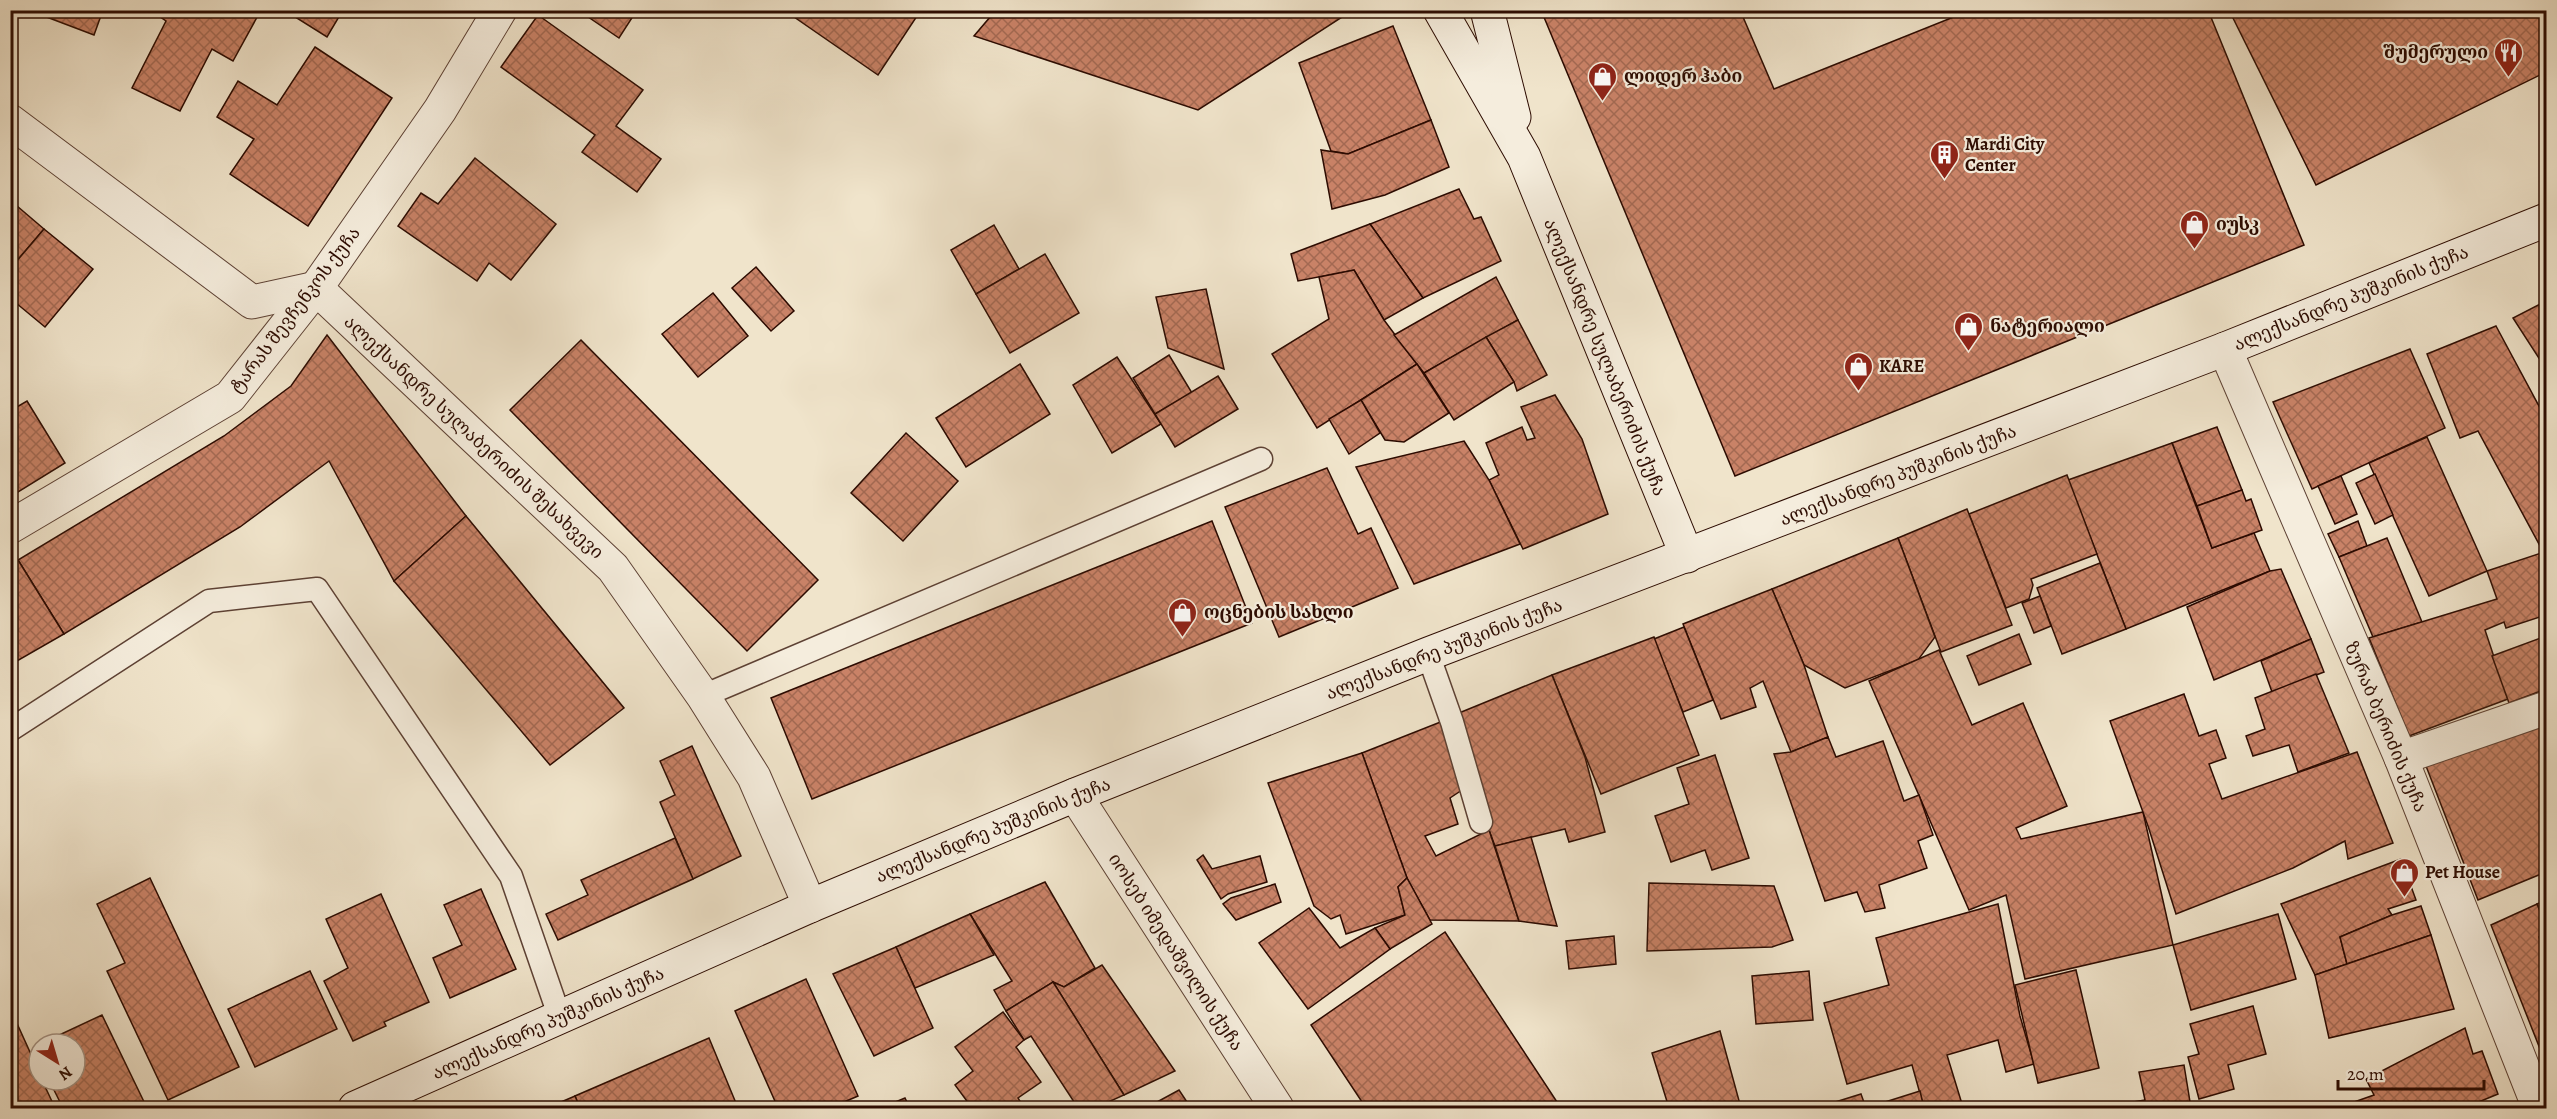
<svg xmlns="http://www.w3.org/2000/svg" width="2557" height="1119" font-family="Alegreya,'Noto Serif Georgian',serif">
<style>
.building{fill:url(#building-cross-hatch);stroke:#2c0b01;stroke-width:1.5}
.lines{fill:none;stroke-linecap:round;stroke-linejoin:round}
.lane-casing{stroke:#5d4134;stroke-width:25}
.street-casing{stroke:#5d4134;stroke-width:35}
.secondary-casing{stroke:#2c0b01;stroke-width:35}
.lane{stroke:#f5eddd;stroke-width:22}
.street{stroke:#f5eddd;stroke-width:33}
.secondary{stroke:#f5eddd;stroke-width:33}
.labels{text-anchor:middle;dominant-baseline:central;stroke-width:4.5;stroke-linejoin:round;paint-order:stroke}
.poi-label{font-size:18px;font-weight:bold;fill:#2c0b01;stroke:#f5eddd;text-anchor:start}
.street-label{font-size:18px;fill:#2c0b01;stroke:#f5eddd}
</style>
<defs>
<pattern id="building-cross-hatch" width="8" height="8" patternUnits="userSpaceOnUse" patternTransform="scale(1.5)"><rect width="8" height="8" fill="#c98267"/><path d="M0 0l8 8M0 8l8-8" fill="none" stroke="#a36952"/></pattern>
</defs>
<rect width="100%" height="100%" fill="#f0e4cb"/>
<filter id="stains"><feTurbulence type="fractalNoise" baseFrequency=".00333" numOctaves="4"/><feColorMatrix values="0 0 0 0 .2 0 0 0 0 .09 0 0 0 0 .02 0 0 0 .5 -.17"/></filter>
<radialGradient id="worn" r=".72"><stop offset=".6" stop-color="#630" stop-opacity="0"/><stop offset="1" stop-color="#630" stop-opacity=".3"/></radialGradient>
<!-- building -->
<g class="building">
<path d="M37,10H103L94,35L36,13Z"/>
<path d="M261,10L233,61L212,49L180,111L132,88L166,21L150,10Z"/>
<path d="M284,10H343L327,37Z"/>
<path d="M578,10H637L619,38Z"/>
<path d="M784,10H921L878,75Z"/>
<path d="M996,10H1353L1198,110L974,36Z"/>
<path d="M1541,10H1740L1774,89L1971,10H2208L2304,245L1735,476Z"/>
<path d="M2229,10H2546V72L2316,185Z"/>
<path d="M538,15L643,90L616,126L661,159L637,192L582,152L595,135L501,67Z"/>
<path d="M1393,26L1431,120L1348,154L1331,151L1299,63Z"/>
<path d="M315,47L392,98L308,226L230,174L254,139L217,117L238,81L277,105Z"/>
<path d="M1431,120L1449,167L1385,195L1332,209L1321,150L1348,154Z"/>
<path d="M475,158L556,224L511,280L489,263L477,281L398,226L421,193L438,204Z"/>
<path d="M1459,189L1474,219L1481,217L1501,261L1423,298L1370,224Z"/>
<path d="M10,200L44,229L10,269Z"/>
<path d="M1370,224L1423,298L1384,320L1354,270L1298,281L1291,254Z"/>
<path d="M994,225L1019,269L976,294L951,250Z"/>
<path d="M44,229L93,269L45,327L10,298V269Z"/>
<path d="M1045,254L1079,313L1010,353L976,294Z"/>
<path d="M756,267L794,311L771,331L732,288Z"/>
<path d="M1354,270L1384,320L1417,364L1317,428L1272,354L1329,319L1319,277Z"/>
<path d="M1496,277L1518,320L1424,373L1394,335Z"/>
<path d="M1206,289L1224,369L1168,348L1156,297Z"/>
<path d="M713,293L748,336L698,377L662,334Z"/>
<path d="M2546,301V369L2513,318Z"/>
<path d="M1518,320L1547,375L1517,391L1514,382L1486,337Z"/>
<path d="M2496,326L2546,419V557L2478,431L2460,438L2427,354Z"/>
<path d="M327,335L466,516L394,581L329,461L240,527L64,634L18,560L224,436L291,386Z"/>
<path d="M1486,337L1514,382L1454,420L1424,373Z"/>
<path d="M581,340L818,580L747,651L510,410Z"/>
<path d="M2410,349L2445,428L2312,489L2273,402Z"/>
<path d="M1169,355L1192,393L1155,414L1133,378Z"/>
<path d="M1117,357L1161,424L1112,453L1073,385Z"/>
<path d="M1020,364L1050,414L966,467L936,418Z"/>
<path d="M1417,364L1449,413L1404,442L1385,440L1361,400Z"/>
<path d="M1218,376L1238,409L1175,447L1155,414Z"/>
<path d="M1555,395L1582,439L1608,514L1523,549L1489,480L1499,475L1486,443L1522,427L1527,440L1535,438L1521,407Z"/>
<path d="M1361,400L1380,433L1349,454L1329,419Z"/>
<path d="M27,401L65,463L10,497V411Z"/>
<path d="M2217,427L2242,490L2197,506L2172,443Z"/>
<path d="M906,433L958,481L903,541L851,493Z"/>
<path d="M2427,437L2487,571L2429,596L2369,463Z"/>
<path d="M1464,441L1489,480L1520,544L1414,584L1356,467Z"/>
<path d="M2172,443L2212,548L2254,533L2270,571L2126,629L2068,480Z"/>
<path d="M1327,468L1358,534L1371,528L1398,588L1279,637L1225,507Z"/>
<path d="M2375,474L2393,515L2375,524L2356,483Z"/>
<path d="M2067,475L2097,554L2031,579L2033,585L2029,599L2006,608L1969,514Z"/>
<path d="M2341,476L2357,514L2335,524L2318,486Z"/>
<path d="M2242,490L2246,501L2251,499L2262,530L2212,548L2197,506Z"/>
<path d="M1967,509L2012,625L1941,652L1898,538Z"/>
<path d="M466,516L624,708L550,765L394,581Z"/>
<path d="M1212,521L1252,623L812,799L771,698Z"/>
<path d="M2358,521L2367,546L2339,557L2328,534Z"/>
<path d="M1898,538L1935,637L1918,660L1845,688L1804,665L1772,589Z"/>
<path d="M2387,538L2422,622L2373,637L2339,557Z"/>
<path d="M2544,552L2546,559V615L2506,628L2504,622L2485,630L2508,699L2409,736L2369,638L2497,599L2487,571Z"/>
<path d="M18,560L64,634L10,665V564Z"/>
<path d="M2100,563L2126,629L2062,654L2037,588Z"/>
<path d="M2281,569L2311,639L2214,680L2187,607L2270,571Z"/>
<path d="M1772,589L1804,665L1828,737L1791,752L1763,681L1750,688L1756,707L1721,719L1683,624Z"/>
<path d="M2040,596L2051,626L2034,633L2022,603Z"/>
<path d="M1684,627L1713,700L1683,712L1654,639Z"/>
<path d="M2019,634L2031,664L1979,685L1967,656Z"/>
<path d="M2546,636V689L2509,703L2492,656Z"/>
<path d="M1654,637L1699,755L1601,794L1552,675Z"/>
<path d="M2311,639L2324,672L2272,692L2261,661Z"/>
<path d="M1939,650L1972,725L2023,703L2067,806L2016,828L2021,839L2143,812L2173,945L2025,979L2006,895L1969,910L1869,681Z"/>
<path d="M2316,674L2349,753L2298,772L2289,745L2253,756L2246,736L2265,729L2255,698Z"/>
<path d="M1552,675L1585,757L1605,832L1569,842L1565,829L1495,846L1489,830L1459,713Z"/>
<path d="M2184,694L2199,736L2216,730L2226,758L2209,764L2222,799L2357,752L2393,843L2348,859L2345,841L2293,868L2176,914L2148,826L2110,721Z"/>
<path d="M1443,721L1468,786L1450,798L1458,824L1425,836L1436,856L1489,830L1519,921L1430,920L1407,878L1362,753Z"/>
<path d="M2541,723L2546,737V872L2478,900L2426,766Z"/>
<path d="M1828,737L1836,757L1883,741L1904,801L1919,795L1933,835L1918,841L1927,868L1879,885L1885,908L1865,912L1857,892L1825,901L1774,754L1791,752Z"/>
<path d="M692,746L741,856L693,879L660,802L675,795L660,761Z"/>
<path d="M1362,753L1407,878L1398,887L1405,915L1346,934L1340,915L1331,919L1314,906L1268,783Z"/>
<path d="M1715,755L1749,858L1712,870L1705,850L1671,862L1655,816L1689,804L1677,768Z"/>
<path d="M1531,837L1557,926L1519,921L1495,846Z"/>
<path d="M675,838L693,879L558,940L546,914L588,895L581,880Z"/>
<path d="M1203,855L1212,869L1260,856L1267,882L1228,894L1221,899L1197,860Z"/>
<path d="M2401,859L2416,900L2388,909L2392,915L2340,937L2347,964L2315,975L2281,904Z"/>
<path d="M150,878L239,1067L168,1100L107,971L125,963L97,904Z"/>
<path d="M1407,878L1432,924L1390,949L1375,928L1405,915L1398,887Z"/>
<path d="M1045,882L1095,968L1064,987L1053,982L1006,1011L994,990L1012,981L970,914Z"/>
<path d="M1649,883L1774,886L1793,940L1772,947L1647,951Z"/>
<path d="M1275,884L1281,902L1236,920L1223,904L1231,898Z"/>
<path d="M481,889L516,969L450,998L433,958L462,945L444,905Z"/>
<path d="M381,894L429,1002L384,1022L386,1026L353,1041L324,981L348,968L326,919Z"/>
<path d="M2546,900V926L2537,904Z"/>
<path d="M1998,904L2020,1016L2034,1064L2006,1072L1998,1040L1947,1055L1962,1104L1945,1108H1924L1912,1065L1847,1084L1824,1003L1889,985L1876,938Z"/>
<path d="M2537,904L2546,926V935L2539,937L2546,957V1064L2491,925Z"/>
<path d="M2421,906L2431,935L2347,964L2340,937L2392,915Z"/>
<path d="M1309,908L1340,948L1375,928L1390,949L1308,1009L1259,943Z"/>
<path d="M970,914L994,955L915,988L896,947Z"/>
<path d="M2278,914L2296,979L2191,1010L2173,945Z"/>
<path d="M1445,932L1561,1108H1366L1311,1025Z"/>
<path d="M2431,935L2454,1009L2329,1038L2315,975Z"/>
<path d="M1614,936L1616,964L1569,969L1566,941Z"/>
<path d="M896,947L933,1028L874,1056L833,974Z"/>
<path d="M1102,965L1175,1071L1124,1095L1053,982L1064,987Z"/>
<path d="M2076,970L2099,1068L2038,1083L2015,985Z"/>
<path d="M310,971L337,1029L255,1067L228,1009Z"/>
<path d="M1809,971L1813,1020L1756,1024L1752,976Z"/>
<path d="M806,979L858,1096L830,1108H778L735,1011Z"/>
<path d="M1053,982L1124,1095L1095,1108H1078L1031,1036L1024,1040L1006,1011Z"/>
<path d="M2253,1006L2266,1054L2228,1065L2234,1089L2199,1099L2188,1057L2199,1054L2190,1024Z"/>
<path d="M10,1008L39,1072V1080H42L55,1108H10Z"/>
<path d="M1003,1012L1024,1040L1016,1047L1041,1082L1018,1098L1024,1108H972L955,1085L973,1071L955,1047Z"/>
<path d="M102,1015L147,1108H63L49,1080H75V1044H40Z"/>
<path d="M2465,1028L2473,1054L2482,1051L2498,1094L2464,1108H2337L2374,1095L2366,1079Z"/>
<path d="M1720,1031L1741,1108H1669L1652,1053Z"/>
<path d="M709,1038L738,1108H580L575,1096Z"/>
<path d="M2184,1065L2191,1108H2098L2145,1100L2139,1072Z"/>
<path d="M1179,1090L1191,1108H1146Z"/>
<path d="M1920,1091L1924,1108H1866Z"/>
<path d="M1861,1094L1866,1108H1816Z"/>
<path d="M575,1096L580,1108H547Z"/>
<path d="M905,1098L910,1108H881Z"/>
</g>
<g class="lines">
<defs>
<g id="lane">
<path d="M1428,654L1452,722L1481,822"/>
<path d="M703,696L1261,459"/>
<path d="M10,730L209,601L317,589L511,876L560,1018"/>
</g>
<g id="street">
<path d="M10,121L252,302L316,288L613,568L703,696L754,777L810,906"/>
<path d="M2225,349L2401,758L2539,1108"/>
<path d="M10,527L230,397L316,288L440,110L500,10"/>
<path d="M2401,758L2546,708"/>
<path d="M1075,795L1277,1108"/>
</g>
<g id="secondary">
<path d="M1440,10L1524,157L1687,556"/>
<path d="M1487,10L1514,117"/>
<path d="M355,1108L810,906L1075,795L1428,654L2225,349L2546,220"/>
</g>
</defs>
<!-- lane casing -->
<use href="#lane" class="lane-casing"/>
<!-- street casing -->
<use href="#street" class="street-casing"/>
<!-- secondary casing -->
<use href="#secondary" class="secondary-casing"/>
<!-- lane -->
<use href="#lane" class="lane"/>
<!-- street -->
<use href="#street" class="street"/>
<!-- secondary -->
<use href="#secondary" class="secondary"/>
</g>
<!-- icons -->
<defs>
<symbol id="restaurant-pin" viewBox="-11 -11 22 30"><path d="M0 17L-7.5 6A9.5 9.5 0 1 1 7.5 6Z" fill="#8f2418" stroke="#f5eddd"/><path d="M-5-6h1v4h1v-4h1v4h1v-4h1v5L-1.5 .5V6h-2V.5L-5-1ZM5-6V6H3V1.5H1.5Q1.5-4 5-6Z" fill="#fff"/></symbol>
<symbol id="shop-pin" viewBox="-11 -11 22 30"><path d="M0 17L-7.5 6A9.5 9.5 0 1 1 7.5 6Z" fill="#8f2418" stroke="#f5eddd"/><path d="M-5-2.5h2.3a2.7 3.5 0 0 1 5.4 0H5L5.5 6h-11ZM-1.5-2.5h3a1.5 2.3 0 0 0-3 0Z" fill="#fff"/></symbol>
<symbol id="building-pin" viewBox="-11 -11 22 30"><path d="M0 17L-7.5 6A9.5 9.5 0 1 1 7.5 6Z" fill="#8f2418" stroke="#f5eddd"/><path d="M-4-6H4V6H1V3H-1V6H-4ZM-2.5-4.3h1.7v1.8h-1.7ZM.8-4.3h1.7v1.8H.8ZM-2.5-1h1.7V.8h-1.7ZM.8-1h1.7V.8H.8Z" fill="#fff"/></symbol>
</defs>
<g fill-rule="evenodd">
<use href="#restaurant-pin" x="2492" y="36" width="33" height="45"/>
<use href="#shop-pin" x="1586" y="60" width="33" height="45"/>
<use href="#building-pin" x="1928" y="138" width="33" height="45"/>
<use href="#shop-pin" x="2178" y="208" width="33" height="45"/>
<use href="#shop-pin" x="1952" y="310" width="33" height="45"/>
<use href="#shop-pin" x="1842" y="350" width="33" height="45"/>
<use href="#shop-pin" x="1166" y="596" width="33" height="45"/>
<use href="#shop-pin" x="2388" y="856" width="33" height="45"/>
</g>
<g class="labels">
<!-- poi labels -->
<g class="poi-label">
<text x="2488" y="52" text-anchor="end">შუმერული</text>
<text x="1624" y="76">ლიდერ ჰაბი</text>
<text x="1965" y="144">Mardi City<tspan x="1965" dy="21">Center</tspan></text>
<text x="2216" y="224">იუსკ</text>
<text x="1990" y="326">ნატერიალი</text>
<text x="1879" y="366">KARE</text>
<text x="1204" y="612">ოცნების სახლი</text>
<text x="2425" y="872">Pet House</text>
</g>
<!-- street labels -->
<g class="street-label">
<text transform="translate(2351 298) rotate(-22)">ალექსანდრე პუშკინის ქუჩა</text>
<text transform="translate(295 310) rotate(-53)">ტარას შევჩენკოს ქუჩა</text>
<text transform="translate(1605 357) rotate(68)">ალექსანდრე სულაბერიძის ქუჩა</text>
<text transform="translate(474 437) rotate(43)">ალექსანდრე სულაბერიძის შესახვევი</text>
<text transform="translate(1898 475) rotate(-21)">ალექსანდრე პუშკინის ქუჩა</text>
<text transform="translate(1444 649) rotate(-21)">ალექსანდრე პუშკინის ქუჩა</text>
<text transform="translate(2386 727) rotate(67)">ზურაბ ბერიძის ქუჩა</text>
<text transform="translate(993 830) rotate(-22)">ალექსანდრე პუშკინის ქუჩა</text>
<text transform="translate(1176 952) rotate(57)">იოსებ იმედაშვილის ქუჩა</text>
<text transform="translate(548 1023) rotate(-24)">ალექსანდრე პუშკინის ქუჩა</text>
</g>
</g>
<!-- margin -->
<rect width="2557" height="1119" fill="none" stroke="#f0e4cb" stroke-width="36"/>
<rect x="12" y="12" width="2533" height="1095" fill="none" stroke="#2c0b01" stroke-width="3"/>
<rect x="18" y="18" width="2521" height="1083" fill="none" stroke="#2c0b01" stroke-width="1.5"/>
<!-- north arrow -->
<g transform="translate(57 1062) rotate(143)"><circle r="28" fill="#f5eddd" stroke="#a59385" stroke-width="1.5"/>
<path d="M0-4.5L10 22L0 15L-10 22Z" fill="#8f2418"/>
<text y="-9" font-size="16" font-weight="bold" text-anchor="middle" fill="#2c0b01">N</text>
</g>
<!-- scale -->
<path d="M2338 1080v9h146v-9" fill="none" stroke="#2c0b01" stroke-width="3"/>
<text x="2347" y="1080" font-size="18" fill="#2c0b01" stroke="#f5eddd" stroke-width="4.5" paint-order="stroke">20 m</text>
<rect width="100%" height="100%" filter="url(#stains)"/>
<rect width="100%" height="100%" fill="url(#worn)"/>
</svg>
